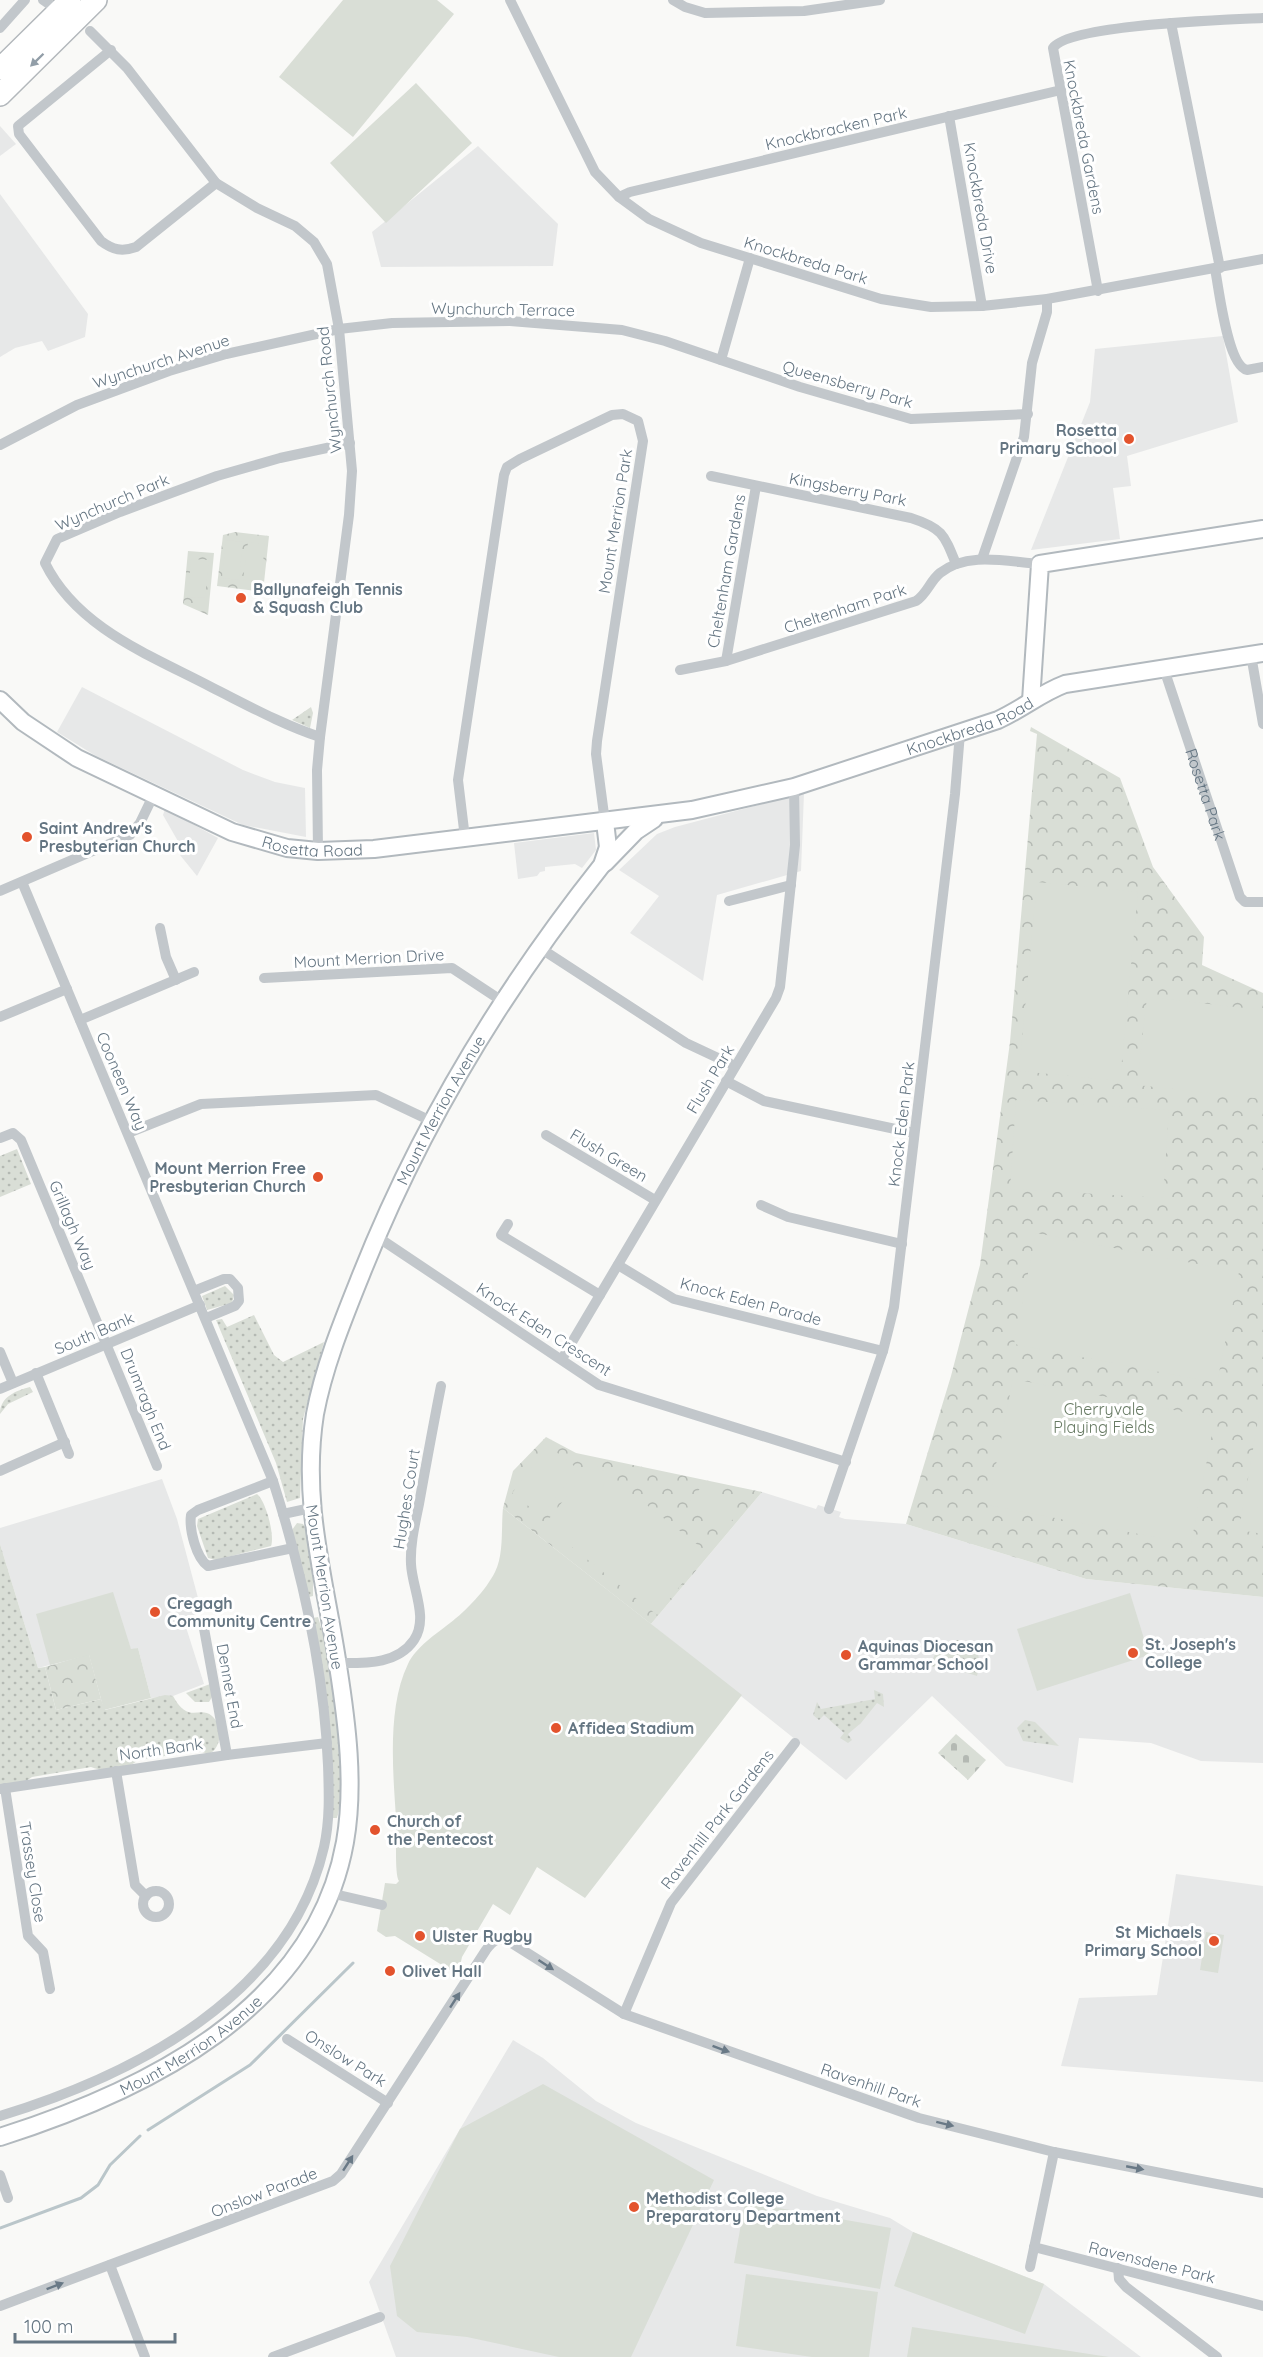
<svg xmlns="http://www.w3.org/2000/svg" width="1263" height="2357" font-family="Quicksand,sans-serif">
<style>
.built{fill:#e7e8e8}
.grass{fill:url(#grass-dots)}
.forest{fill:url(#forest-crowns)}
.cemetery{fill:url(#cemetery-stones)}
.pitch{fill:#d9ded6}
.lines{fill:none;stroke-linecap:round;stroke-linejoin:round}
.stream{stroke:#bac6ca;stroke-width:3}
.secondary-casing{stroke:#b2b9be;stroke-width:20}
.highway-casing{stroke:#b3b8bc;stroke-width:24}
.street{stroke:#c2c7cb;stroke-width:10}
.secondary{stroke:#fff;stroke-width:16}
.highway{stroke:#fff;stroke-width:21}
.oneway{fill:#929ea8}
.oneway2{fill:#697986}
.poi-dot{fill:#e3532d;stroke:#fff;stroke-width:2}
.labels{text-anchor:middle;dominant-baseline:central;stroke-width:6;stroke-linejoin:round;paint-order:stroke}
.street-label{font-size:16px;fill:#647582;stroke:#fff}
.poi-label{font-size:16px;font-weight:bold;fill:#647582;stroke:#fff;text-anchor:start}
.park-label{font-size:16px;fill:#677a63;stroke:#fff}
</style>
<defs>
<pattern id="grass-dots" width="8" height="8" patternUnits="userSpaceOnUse" patternTransform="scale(1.5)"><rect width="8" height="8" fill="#d9ded6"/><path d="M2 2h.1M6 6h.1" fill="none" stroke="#b4b9b3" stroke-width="1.8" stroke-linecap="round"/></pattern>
<pattern id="forest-crowns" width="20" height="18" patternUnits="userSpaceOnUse" patternTransform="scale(1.5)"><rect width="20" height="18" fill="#d9ded6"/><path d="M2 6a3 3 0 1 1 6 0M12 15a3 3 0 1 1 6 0" fill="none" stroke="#b4b9b3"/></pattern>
<pattern id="cemetery-stones" width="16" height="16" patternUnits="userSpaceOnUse" patternTransform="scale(1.5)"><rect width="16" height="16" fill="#d9ded6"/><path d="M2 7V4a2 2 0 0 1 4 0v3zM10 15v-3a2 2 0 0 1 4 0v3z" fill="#b4b9b3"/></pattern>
</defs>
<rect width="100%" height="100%" fill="#f9f9f7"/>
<!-- built -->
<g class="built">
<path d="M0,126L16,144L0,156Z"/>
<path d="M478,146L558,224L553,266L381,267L372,232Z"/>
<path d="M0,194L88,314L85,337L48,351L42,341L15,348L0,357Z"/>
<path d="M1223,336L1238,422L1127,456L1131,486L1113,488L1120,539L1031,550L1090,402L1095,349Z"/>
<path d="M82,687L243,770L275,782L305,788L306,837L243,825L96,756L57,732Z"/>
<path d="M804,793L801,871L717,895L703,981L630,933L659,896L619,870L657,834L675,827Z"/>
<path d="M165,809L218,838L197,876L180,855L183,850L163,815Z"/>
<path d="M594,833L596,850L582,868L575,864L545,867V871L540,872L537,876L518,879L514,843Z"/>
<path d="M162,1479L177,1519L202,1613L186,1617L185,1624L204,1684L173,1696L151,1698L138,1648L131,1650L129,1644L38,1668L0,1544V1528Z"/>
<path d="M762,1492L816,1509L818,1505L841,1512L839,1517L845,1519L906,1524L1086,1579L1263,1597V1763L1201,1761L1151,1743L1079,1738L1073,1783L1006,1766L932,1696L846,1780L651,1624Z"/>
<path d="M1176,1874L1263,1886V2082L1061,2066L1079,1998L1157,1995Z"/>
<path d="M513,2040L543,2058L596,2101L636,2123L817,2196L890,2218L913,2232L1044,2284L1141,2357H396L369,2282Z"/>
</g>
<!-- grass -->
<g class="grass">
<path d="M311,707L313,713L310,728L292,720Z"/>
<path d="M17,1149L31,1184L0,1197V1156Z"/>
<path d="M225,1286L234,1295L232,1303L207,1310L202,1296Z"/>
<path d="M254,1315L274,1355L283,1362L324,1342L303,1419L300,1498L287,1502L276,1463L216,1320L222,1319L227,1327Z"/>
<path d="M30,1387L33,1392L8,1404L0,1414C0,1397 15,1391 30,1387Z"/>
<path d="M257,1494C266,1501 275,1536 271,1546L216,1560L208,1558L197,1526L198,1519Z"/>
<path d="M297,1523L303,1524L305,1527L313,1570V1596L309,1597L292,1530Z"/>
<path d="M0,1544L38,1668L45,1667L56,1710L101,1699L105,1710L165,1695L173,1696C189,1725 199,1705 212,1716C223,1726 222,1748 209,1754L198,1751L138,1760C128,1770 104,1773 91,1767L32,1777L23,1783L0,1786Z"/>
<path d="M318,1617C335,1670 351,1764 337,1818H333L313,1618Z"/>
<path d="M957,1640C979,1642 982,1658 977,1676L958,1670L929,1666L939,1647Z"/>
<path d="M210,1684L212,1697L209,1702H195L186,1693Z"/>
<path d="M874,1690L883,1694L884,1707L877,1703L861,1723L848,1734L852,1740L848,1743L840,1738L844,1733L824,1715L819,1720L813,1715L817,1702L821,1709L875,1699Z"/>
<path d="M1025,1720L1035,1722L1059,1746L1023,1741L1017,1728Z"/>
</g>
<!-- forest -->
<g class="forest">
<path d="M235,532L269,536L263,592L217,586L223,535Z"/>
<path d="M188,551L214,553L208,615L183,604Z"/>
<path d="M1031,727L1120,778L1153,867L1204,937L1202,965L1263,993V1597L1086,1579L906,1524L951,1376L980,1265L1010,1042L1037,734L1030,731Z"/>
<path d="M546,1437L576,1453L762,1492L651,1624L503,1508L513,1471Z"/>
<path d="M89,1654L101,1699L56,1710L45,1667Z"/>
</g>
<!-- cemetery -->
<path class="cemetery" d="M956,1734L986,1760L968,1780L938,1753Z"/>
<!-- pitch -->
<g class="pitch">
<path d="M343,0H437L454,14L353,137L279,77Z"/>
<path d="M416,83L472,143L386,223L330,163Z"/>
<path d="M226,540L243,542L239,580L222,578Z"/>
<path d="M248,542L265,544L261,582L243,580Z"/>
<path d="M191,559L209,560L205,598L188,597Z"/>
<path d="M1037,882L1138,892L1120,1081L1019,1071Z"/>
<path d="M1147,997L1263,1010V1099L1137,1085Z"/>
<path d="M1016,1100L1169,1110L1163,1198L1010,1189Z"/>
<path d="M1036,1233L1239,1272L1217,1383L1014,1344Z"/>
<path d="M1013,1379L1215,1418L1191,1544L988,1505Z"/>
<path d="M1263,1392V1534L1239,1530Z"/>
<path d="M548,1446L578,1469L541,1516L512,1493Z"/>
<path d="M593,1463L707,1552L657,1615L544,1525Z"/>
<path d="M702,1486L737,1514L722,1533L687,1505Z"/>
<path d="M503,1508L742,1695L585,1898L537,1867L510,1915L493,1904L462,1957L458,1975L395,1936L386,1937L377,1931L385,1883L396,1884L399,1881C394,1874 397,1832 396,1818C393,1772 387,1707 408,1664C416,1647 436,1634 450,1623C466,1611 486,1590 495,1572C504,1554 501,1528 503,1508Z"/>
<path d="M113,1592L131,1649L138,1648L151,1698L104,1710L89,1655L50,1665L36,1614Z"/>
<path d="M1130,1593L1149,1655L1037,1691L1017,1629Z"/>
<path d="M1206,1932L1224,1935L1218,1973L1200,1970Z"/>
<path d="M543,2084L714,2180L631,2357H559L467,2337L417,2332L397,2316L390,2266L460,2129Z"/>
<path d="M745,2202L891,2228L880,2289L734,2263Z"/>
<path d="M913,2232L1044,2284L1025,2334L894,2286Z"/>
<path d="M746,2274L878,2292L869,2357H812L736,2346Z"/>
<path d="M912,2327L1109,2357H907Z"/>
</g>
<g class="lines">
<!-- stream -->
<g class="stream">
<path d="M148,2130L250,2065L353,1963"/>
<path d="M0,2228L81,2198L98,2185L110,2165L140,2136"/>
</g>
<defs>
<g id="secondary">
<path id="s2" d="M0,700L23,722L77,758L232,832L287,848L318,851L374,849L692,810L794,787L998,720C1022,709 1041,693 1065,684L1263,653"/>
<path d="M1031,701L1040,564L1263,529"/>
<path d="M605,863L636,831L654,819"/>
<path id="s3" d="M0,2137C145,2091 315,2009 345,1842C355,1785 347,1723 338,1666C325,1579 301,1503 315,1414C324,1366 343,1320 361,1275C420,1126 502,991 602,865L608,847L605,822"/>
</g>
<g id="highway">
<path d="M0,69L70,0"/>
<path d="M0,95L96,0"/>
</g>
</defs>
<!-- secondary casing -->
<use href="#secondary" class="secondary-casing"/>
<!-- highway casing -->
<use href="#highway" class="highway-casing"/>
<!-- street -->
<g class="street">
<path d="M43,0L59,11"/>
<path d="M510,0L595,172L619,197L649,219L701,243L881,299L931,307L982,306L1047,299L1263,259"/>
<path d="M673,0L685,7L705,13L804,11L880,0"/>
<path d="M1171,23L1220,268"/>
<path d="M0,28L25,0"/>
<path d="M90,31L127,68L216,183L257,208L295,226L314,242L327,264L339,329L352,471L349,515L320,737L317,770L318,851"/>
<path d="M111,50L18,126L19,134L101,241C113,250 122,252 136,247L216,183"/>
<path d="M949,116L982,306"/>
<path d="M619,197L630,192L1061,90"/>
<path d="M1215,269C1219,288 1227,365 1247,370L1263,367"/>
<path d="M1098,291L1053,48C1069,24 1229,20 1263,18"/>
<path d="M721,360L750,258"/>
<path d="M0,445L77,405L169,371L226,354L339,329L392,323L510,321L622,330L665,341L800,387L911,419L1028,414"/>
<path d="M711,476L911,518C942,528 944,534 956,564"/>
<path d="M982,559L1024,437L1032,363L1047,312V299"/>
<path d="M1251,655L1263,724"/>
<path d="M726,661L756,486"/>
<path id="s1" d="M1164,669L1240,897L1245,902H1263"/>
<path d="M680,670L726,661L916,601C927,594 930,581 940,573C968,551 1008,562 1040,564"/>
<path d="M320,737C283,725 247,705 211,687C150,655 77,628 45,563L57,539L120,512L217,476L280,458L350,443"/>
<path d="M465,838L458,780L504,475L507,467L520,459L612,415L623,414L638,421L643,441L597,741L596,754L605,822"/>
<path d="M0,891L130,835L140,823L154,794"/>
<path d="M729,901L791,885"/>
<path d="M160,928L166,957L176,980"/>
<path d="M540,948L686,1043L735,1066"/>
<path d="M264,978L452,968L502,1001"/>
<path d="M0,1017L67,989"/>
<path d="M80,1020L194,972"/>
<path d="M726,1081L764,1101L914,1133"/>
<path d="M128,1133L201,1104L376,1095L431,1121"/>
<path d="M546,1135L655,1200"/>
<path d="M0,1138L13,1133L21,1140L157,1466"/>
<path d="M761,1205L788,1217L902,1244"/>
<path d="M508,1224L501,1235L600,1295"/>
<path d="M376,1236L599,1385L846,1462"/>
<path d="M618,1265L674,1299L883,1351"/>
<path d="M194,1291L224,1279H230L238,1288L239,1301L235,1306L206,1318"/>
<path d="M0,1352L13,1383"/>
<path d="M562,1359L776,998L780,987L795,845L794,787"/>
<path d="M36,1373L69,1454"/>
<path d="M0,1389L200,1305"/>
<path d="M0,1471L65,1442"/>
<path d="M273,1481L198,1510L191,1515C189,1529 196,1558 208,1566L293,1548"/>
<path d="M829,1509L883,1351L894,1307L955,794L960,733"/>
<path d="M283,1514L311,1508"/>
<path d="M203,1623L227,1755"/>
<path d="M338,1663C364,1663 397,1665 414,1640C429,1618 412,1588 411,1564C410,1544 415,1524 419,1504C426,1465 433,1426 441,1386"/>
<path d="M116,1771L135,1885L146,1896"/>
<path d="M5,1788L28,1936L43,1952L50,1989"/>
<path d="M0,1789L227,1755L327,1743"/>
<circle cx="156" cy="1904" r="13"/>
<path d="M330,1893L382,1905"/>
<path d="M624,2014L671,1903L795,1743"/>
<path d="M287,2039L388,2103"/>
<path d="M0,2116C134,2075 290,1996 324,1847C330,1820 329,1793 328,1765C324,1669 302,1572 273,1481L22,882"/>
<path d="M0,2175L8,2198"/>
<path d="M1034,2247L1263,2306"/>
<path d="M110,2265L145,2357"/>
<path d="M1030,2267L1054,2152"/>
<path d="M1118,2268L1119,2279L1126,2287L1217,2357"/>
<path d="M0,2306L333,2181L341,2174L486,1950C493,1940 499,1936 510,1942L624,2014L919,2118L1054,2152L1263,2193"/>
<path d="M273,2357L380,2317"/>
</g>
<!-- secondary -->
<use href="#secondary" class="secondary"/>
<!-- highway -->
<use href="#highway" class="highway"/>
</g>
<!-- one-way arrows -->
<defs><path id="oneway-solid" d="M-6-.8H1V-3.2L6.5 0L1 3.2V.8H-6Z" transform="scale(1.5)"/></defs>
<use class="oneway" href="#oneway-solid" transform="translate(37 60) rotate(136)"/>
<g class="oneway2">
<use href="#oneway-solid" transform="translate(546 1965) rotate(33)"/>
<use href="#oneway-solid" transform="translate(455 2000) rotate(-57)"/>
<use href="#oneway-solid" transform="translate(721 2049) rotate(20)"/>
<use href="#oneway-solid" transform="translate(945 2124) rotate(14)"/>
<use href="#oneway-solid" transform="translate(348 2163) rotate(-57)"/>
<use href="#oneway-solid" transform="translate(1135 2168) rotate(11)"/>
<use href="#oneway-solid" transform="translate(55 2286) rotate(-21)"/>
</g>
<!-- markers -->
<g class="poi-dot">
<circle cx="1129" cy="439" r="6"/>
<circle cx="241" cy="598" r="6"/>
<circle cx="27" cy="837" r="6"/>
<circle cx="318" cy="1177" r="6"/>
<circle cx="155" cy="1612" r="6"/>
<circle cx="1133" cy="1653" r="6"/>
<circle cx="846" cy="1655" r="6"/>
<circle cx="556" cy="1728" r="6"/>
<circle cx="375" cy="1830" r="6"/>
<circle cx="420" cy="1936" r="6"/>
<circle cx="1214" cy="1941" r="6"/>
<circle cx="390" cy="1971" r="6"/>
<circle cx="634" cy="2207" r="6"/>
</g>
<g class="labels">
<!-- street labels -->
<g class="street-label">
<text transform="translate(836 128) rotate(-13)">Knockbracken Park</text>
<text transform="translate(1084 137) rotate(79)">Knockbreda Gardens</text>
<text transform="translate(981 208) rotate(80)">Knockbreda Drive</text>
<text transform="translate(806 260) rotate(17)">Knockbreda Park</text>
<text transform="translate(503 309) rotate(1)">Wynchurch Terrace</text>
<text transform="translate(161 361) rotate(-18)">Wynchurch Avenue</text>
<text transform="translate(848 384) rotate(16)">Queensberry Park</text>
<text transform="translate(329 390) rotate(-96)">Wynchurch Road</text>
<text transform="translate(848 489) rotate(11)">Kingsberry Park</text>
<text transform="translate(112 502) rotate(-23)">Wynchurch Park</text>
<text transform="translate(615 521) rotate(-81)">Mount Merrion Park</text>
<text transform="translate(726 571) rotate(-80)">Cheltenham Gardens</text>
<text transform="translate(845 608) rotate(-18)">Cheltenham Park</text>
<text stroke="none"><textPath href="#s2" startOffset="1024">Knockbreda Road</textPath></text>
<text stroke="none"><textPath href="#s1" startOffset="132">Rosetta Park</textPath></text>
<text stroke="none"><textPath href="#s2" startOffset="351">Rosetta Road</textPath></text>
<text transform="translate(369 958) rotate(-3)">Mount Merrion Drive</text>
<text transform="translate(710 1079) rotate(-59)">Flush Park</text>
<text transform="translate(122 1081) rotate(67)">Cooneen Way</text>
<text stroke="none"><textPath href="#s3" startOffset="1239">Mount Merrion Avenue</textPath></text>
<text transform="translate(901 1124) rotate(-83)">Knock Eden Park</text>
<text transform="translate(609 1155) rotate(31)">Flush Green</text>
<text transform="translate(73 1225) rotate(67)">Grillagh Way</text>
<text transform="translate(751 1301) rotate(15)">Knock Eden Parade</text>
<text transform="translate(544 1329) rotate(33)">Knock Eden Crescent</text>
<text transform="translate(94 1333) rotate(-23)">South Bank</text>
<text transform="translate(146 1399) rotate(68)">Drumragh End</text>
<text transform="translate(406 1499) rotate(-81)">Hughes Court</text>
<text transform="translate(325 1587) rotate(81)">Mount Merrion Avenue</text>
<text transform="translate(230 1686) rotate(80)">Dennet End</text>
<text transform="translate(161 1749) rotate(-8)">North Bank</text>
<text transform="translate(717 1819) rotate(-52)">Ravenhill Park Gardens</text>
<text transform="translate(33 1872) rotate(81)">Trassey Close</text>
<text stroke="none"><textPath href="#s3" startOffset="213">Mount Merrion Avenue</textPath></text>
<text transform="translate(346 2058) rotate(32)">Onslow Park</text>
<text transform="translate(871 2085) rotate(19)">Ravenhill Park</text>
<text transform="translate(264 2192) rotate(-21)">Onslow Parade</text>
<text transform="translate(1152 2262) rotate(14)">Ravensdene Park</text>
</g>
<!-- poi labels -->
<g class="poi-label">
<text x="1117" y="430" text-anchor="end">Rosetta<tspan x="1117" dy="18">Primary School</tspan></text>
<text x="253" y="589">Ballynafeigh Tennis<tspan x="253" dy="18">&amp; Squash Club</tspan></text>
<text x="39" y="828">Saint Andrew's<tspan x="39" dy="18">Presbyterian Church</tspan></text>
<text x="306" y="1168" text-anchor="end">Mount Merrion Free<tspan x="306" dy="18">Presbyterian Church</tspan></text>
<text x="167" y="1603">Cregagh<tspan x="167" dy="18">Community Centre</tspan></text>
<text x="1145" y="1644">St. Joseph's<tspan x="1145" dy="18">College</tspan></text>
<text x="858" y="1646">Aquinas Diocesan<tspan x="858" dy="18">Grammar School</tspan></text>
<text x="568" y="1728">Affidea Stadium</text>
<text x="387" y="1821">Church of<tspan x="387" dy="18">the Pentecost</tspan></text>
<text x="1202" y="1932" text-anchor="end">St Michaels<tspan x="1202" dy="18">Primary School</tspan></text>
<text x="432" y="1936">Ulster Rugby</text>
<text x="402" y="1971">Olivet Hall</text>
<text x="646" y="2198">Methodist College<tspan x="646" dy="18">Preparatory Department</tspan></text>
</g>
<!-- park labels -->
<g class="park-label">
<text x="1104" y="1409">Cherryvale<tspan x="1104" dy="18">Playing Fields</tspan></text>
</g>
</g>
<!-- scale -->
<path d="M15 2333v9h160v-9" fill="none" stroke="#647582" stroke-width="3"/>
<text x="24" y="2333" font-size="18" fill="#647582" stroke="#ffffff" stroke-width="4.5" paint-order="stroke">100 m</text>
</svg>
